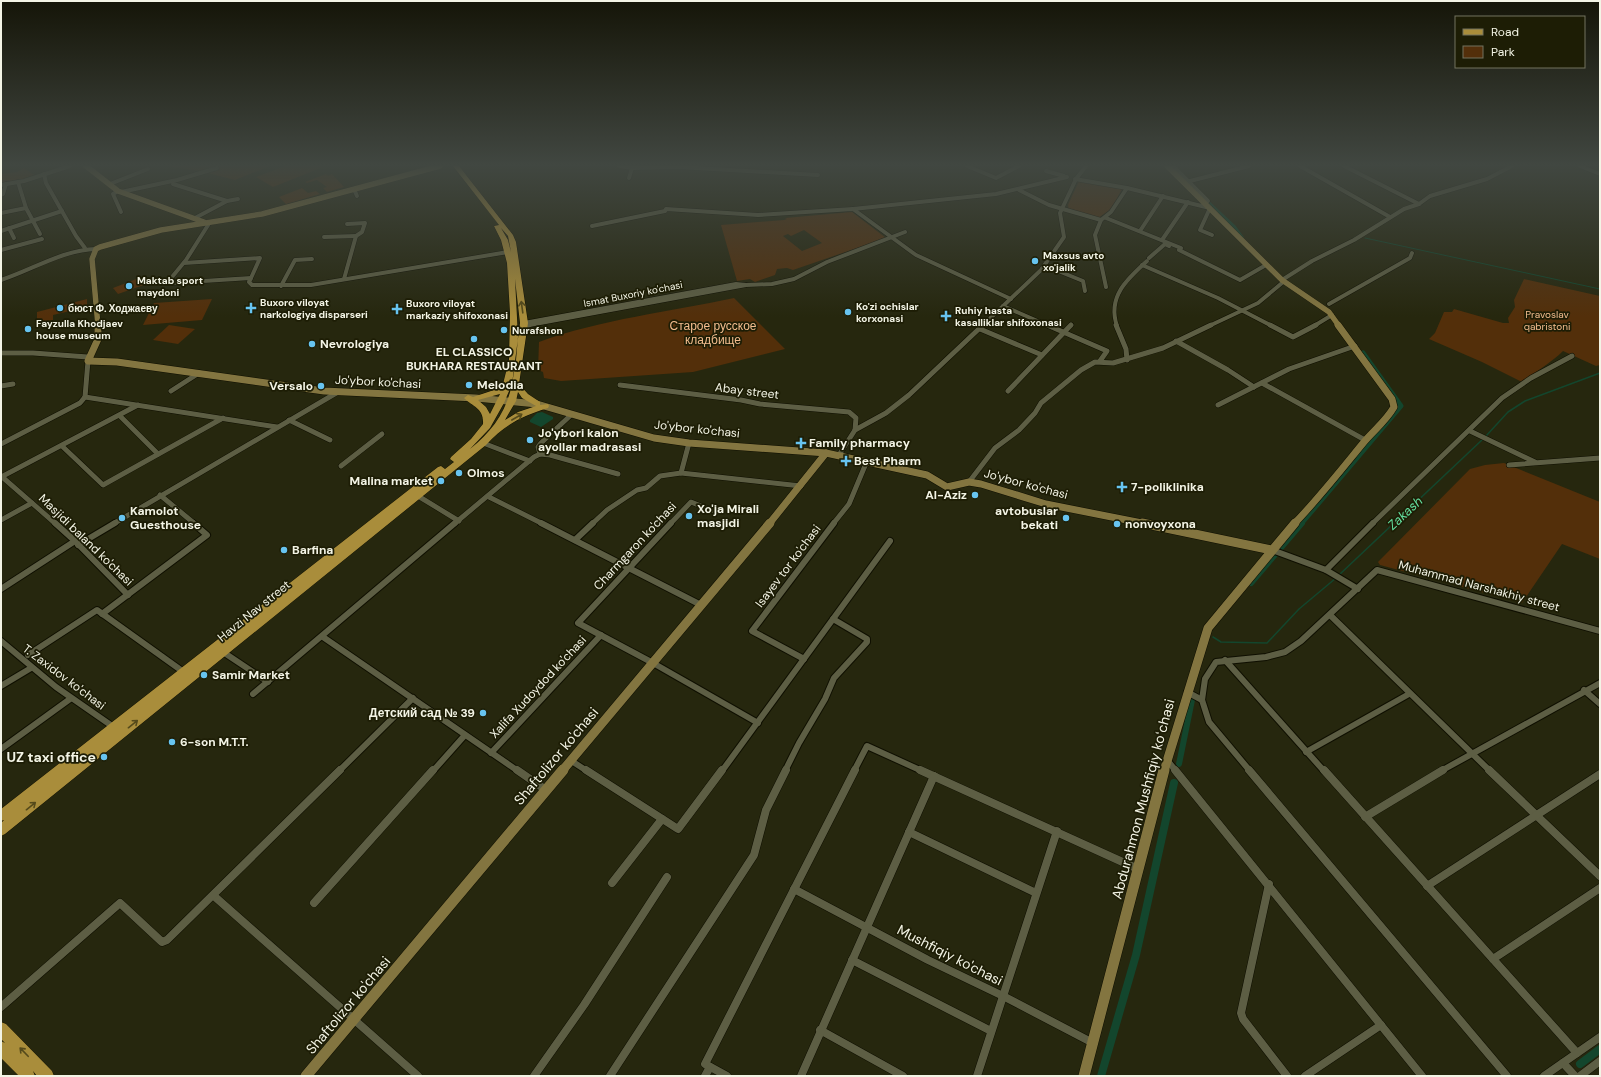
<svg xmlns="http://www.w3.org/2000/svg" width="1601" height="1077" font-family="'DM Sans',sans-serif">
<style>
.green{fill:#532f0a;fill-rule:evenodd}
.water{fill:#13462d}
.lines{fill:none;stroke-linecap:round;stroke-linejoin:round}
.stream-far1{stroke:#13462d;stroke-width:1}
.stream{stroke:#13462d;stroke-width:1.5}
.canal-far3{stroke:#13462d;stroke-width:4}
.canal-far2{stroke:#13462d;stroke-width:5}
.canal-far1{stroke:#13462d;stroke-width:6}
.canal{stroke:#13462d;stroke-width:8}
.street-far3-casing{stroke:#0f0f00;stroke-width:5}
.street-far2-casing{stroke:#0f0f00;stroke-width:6}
.street-far1-casing{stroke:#0f0f00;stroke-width:8}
.street-casing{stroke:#0f0f00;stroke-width:9}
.secondary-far3-casing{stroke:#0f0f00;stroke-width:6}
.secondary-far2-casing{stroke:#0f0f00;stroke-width:8}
.secondary-far1-casing{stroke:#0f0f00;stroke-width:10}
.secondary-casing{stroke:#0f0f00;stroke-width:12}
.primary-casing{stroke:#0f0f00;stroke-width:1}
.street-far3{stroke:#5d5e44;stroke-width:4}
.street-far2{stroke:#5d5e44;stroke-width:5}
.street-far1{stroke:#5d5e44;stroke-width:6}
.street{stroke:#5d5e44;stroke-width:8}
.secondary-far3{stroke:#837540;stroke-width:5.5}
.secondary-far2{stroke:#837540;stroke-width:7}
.secondary-far1{stroke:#837540;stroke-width:9}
.secondary{stroke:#837540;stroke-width:11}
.primary{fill:#a98d3b;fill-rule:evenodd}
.oneway{stroke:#554a1b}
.poi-dot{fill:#67c4f0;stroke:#1d1d05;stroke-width:1.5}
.labels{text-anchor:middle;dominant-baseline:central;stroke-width:3.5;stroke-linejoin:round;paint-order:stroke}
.far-poi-label{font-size:10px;font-weight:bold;fill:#f3f4e5;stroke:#1d1d05;text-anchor:start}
.far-street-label{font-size:10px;fill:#f3f4e5;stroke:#1d1d05}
.far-park-label{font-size:10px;fill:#f2bc8e;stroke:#1d1d05}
.park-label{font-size:12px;fill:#f2bc8e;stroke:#1d1d05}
.poi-label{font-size:12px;font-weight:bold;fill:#f3f4e5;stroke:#1d1d05;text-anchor:start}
.street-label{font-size:12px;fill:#f3f4e5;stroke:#1d1d05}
.water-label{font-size:13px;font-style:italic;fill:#65e2a1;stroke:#1d1d05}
.near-street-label{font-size:14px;fill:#f3f4e5;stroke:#1d1d05}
.near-poi-label{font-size:14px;font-weight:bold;fill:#f3f4e5;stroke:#1d1d05;text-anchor:end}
</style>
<rect width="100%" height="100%" fill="#26270e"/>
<!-- green -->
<g class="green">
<path d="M167,166H270L235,180L200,171Z"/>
<path d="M285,166H320L323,167L273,187L256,177Z"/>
<path d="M24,168L34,175L21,180L1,183V174L17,172Z"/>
<path d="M326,174L328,176L332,174L344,187L327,192L323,188L327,187L317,180L307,183L305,182Z"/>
<path d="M1079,181L1122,189L1111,209L1098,218L1069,210L1068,205Z"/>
<path d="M302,188L308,193L316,191L320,194L286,204L279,197Z"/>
<path d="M852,212L886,238L793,270L787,268L777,269L775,275L755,282L750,279L737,281L721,225L784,220L787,219L785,218ZM804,230L822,243L802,251L783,236L788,234L791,236Z"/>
<path d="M139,278L144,285L118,294L113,288Z"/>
<path d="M1524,279L1600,296V365L1596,366L1563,351C1551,363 1535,372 1522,382L1482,362L1429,339L1435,333L1444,312H1452L1454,309L1503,323H1509L1508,318L1515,307L1514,300Z"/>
<path d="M734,298L785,349L693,372L561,381L544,378L543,372L538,370L539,342C602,319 669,312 734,298Z"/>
<path d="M87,299V307L53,315V320L37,323V312Z"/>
<path d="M212,299L202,320L143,325L154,303Z"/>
<path d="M169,325L195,329L178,344L153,340Z"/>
<path d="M1504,463L1600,502V559L1562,544L1522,603L1380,565L1378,562L1470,469L1485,465Z"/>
</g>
<!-- water -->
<path class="water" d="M542,412L553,417V419L541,427L530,422V420L537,413Z"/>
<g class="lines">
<!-- stream-far1 -->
<path class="stream-far1" d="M1365,238L1600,289"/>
<!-- stream -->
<g class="stream">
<path d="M1486,436L1508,412L1525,401L1600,373"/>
<path d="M1339,575L1483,439"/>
<path d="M1213,637L1221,642L1267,643L1299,609L1336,578"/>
</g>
<!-- canal-far3 -->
<path class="canal-far3" d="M1203,198L1234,227L1242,238"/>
<!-- canal-far2 -->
<path class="canal-far2" d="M1301,524L1401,406L1363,353"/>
<!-- canal-far1 -->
<g class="canal-far1">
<path d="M1251,583L1302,523"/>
<path d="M1179,764L1192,700"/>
</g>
<!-- canal -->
<g class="canal">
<path d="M1580,1064L1600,1049"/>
<path d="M1101,1076L1136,955L1174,783"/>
</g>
<defs>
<g id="street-far3">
<path d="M619,166L632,168L679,167L818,175"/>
<path d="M967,166L996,178L1019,166"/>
<path d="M1173,166L1208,201"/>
<path d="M1300,166L1390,217"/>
<path d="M1344,166L1419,204"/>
<path d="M1580,166L1600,174"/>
<path d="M1046,171L1064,176"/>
<path d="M44,174L46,183L76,236L85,248"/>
<path d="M629,178L632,168"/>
<path d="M1075,179L1127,188L1210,208L1200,230L1212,235"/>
<path d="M1190,181L1249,166"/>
<path d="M18,182L26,208L40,234"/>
<path d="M110,184L148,169"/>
<path d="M173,184L227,201L238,199"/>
<path d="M1,185L24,181L70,166"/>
<path d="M354,189L357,196"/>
<path d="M1019,190L1049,205L1101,220"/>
<path d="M118,191L113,194L121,212"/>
<path d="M121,192L177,180L217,168"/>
<path d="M1,195L3,194L6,184"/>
<path d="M853,209L996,194L1067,177"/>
<path d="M1,213L26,208"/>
<path d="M195,218L227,201"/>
<path d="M1106,218L1181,248L1179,250L1240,280L1266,265"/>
<path d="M210,222L186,260L172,277V283L251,278L249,282L252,285H311L508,252"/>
<path d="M592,226L665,211L666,209L758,215L853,209L916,255L1011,299"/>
<path d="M9,228L14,238"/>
<path d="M1,231L62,211"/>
<path d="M1140,231L1163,196"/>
<path d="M324,237L356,236"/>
<path d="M1162,240L1188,202"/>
<path d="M1,250L42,239"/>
<path d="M1149,258L1165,244L1169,246"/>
<path d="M184,263L260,258L251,278"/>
<path d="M1142,265L1218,298L1272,326"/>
<path d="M1046,266L1083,281L1085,291"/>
<path d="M344,279L356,236L362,232L365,223L347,224"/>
<path d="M1,280C32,270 62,250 96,249"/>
<path d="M746,285L772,284L794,279L827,262L905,232"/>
<path d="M281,286L295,260L312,259"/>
<path d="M1106,287L1095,235L1101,220L1111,212L1127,188"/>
<path d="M1329,304L1410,258L1412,253"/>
<path d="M1003,306L1049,326"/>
<path d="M524,323L736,284L746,285L524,326"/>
<path d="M982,326L1041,270L1064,237L1060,213L1076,179L1086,166"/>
<path d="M1117,326C1107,297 1127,279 1147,261"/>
<path d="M1209,326L1258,303L1282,283V280L1312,261L1354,240L1404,209L1419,204L1430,196L1487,179L1512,166"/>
<path d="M1314,326L1332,315"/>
</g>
<g id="street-far2">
<path d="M1047,325L1107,351L1100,361"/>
<path d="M1116,325L1126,349L1127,360"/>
<path d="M1270,325L1293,337L1316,325"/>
<path d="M524,326L529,325"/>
<path d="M980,329L1042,355"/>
<path d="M1176,341L1228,370L1254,387"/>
<path d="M1,353H33L88,357"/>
<path d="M1262,383L1365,440"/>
<path d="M620,385L741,400L760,404L849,412L856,418L855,430"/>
<path d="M1,386L13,384"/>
<path d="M171,391L199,373"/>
<path d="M1008,391L1071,325"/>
<path d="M85,397L277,427"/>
<path d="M85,397L88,361"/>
<path d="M1218,405L1289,369L1355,346"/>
<path d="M120,416L158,454"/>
<path d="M289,420L330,440"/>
<path d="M1470,431L1535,462"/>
<path d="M483,443L530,461"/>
<path d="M689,443L681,473L801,486"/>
<path d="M1,444L80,403L85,397"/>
<path d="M62,446L103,485L223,418"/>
<path d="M540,454L538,447L541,443L572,414"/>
<path d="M839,455L855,430L886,413L909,395L983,325"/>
<path d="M1509,465L1600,458"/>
<path d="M341,466L382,434"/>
<path d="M1,476L56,524"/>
<path d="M1,477L138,405"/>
<path d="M969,482L995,448L1019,430L1035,413L1041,403L1081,370L1095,362L1113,363L1163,348L1211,325"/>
<path d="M160,495L195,524"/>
<path d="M418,496L459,521"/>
<path d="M489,497L543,524"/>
<path d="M1,520L32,503"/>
<path d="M113,524L338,392"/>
<path d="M454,524L534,457L540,454L550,455L618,474"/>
<path d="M592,524L607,510L637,490L646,488L660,476L681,473"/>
<path d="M670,524L691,502L716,512"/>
<path d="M833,524L849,504L867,461"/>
<path d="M1372,524L1502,398L1531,378L1572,356"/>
</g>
<g id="street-far1">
<path d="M55,523L75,541L128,595"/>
<path d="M541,523L701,605"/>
<path d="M671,523L578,623L653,663L758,723"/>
<path d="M575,540L593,523"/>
<path d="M78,545L115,523"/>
<path d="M1272,550L1326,570L1358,589"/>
<path d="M1326,570L1373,523"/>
<path d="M1,589L75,541"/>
<path d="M102,614L207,535L193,523"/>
<path d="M1330,615L1490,771"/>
<path d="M323,637L518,771"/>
<path d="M1,641L56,687L115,728"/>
<path d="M223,652L268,682"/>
<path d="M28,655L97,610L185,673"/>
<path d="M804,659L752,631L834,523"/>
<path d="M1225,660L1324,771"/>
<path d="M1,686L31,668"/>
<path d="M1584,690L1600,704"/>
<path d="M1187,692L1202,700L1209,722L1250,771"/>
<path d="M253,694L455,523"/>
<path d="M1202,700L1205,679L1216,662L1266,657L1285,652L1301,641L1377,570L1600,631"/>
<path d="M1,749L70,699"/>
<path d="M1306,752L1409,694"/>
<path d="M491,753L601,635"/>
<path d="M570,760L587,771"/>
<path d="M1167,760L1176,771"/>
<path d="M339,771L413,698"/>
<path d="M433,771L465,735"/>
<path d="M722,771L890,541"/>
<path d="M785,771L799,743L825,699L834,678L867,642V639L833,619"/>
<path d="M854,771L867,746L922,771"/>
<path d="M1441,771L1600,683"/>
</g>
<g id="street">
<path d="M517,770L546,790"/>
<path d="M586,770L678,829L722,770"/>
<path d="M920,770L1138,869"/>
<path d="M1175,770L1422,1076"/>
<path d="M1249,770L1507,1076"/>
<path d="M1324,770L1577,1053"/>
<path d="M1489,770L1600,876"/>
<path d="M1365,817L1443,770"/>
<path d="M909,832L1036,893"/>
<path d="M612,883L662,819"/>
<path d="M1269,884L1241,1013L1243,1019L1287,1076"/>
<path d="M1427,886L1600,774"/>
<path d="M794,889L928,960L1003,996L1093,1043"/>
<path d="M214,896L418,1076"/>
<path d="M314,903L433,770"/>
<path d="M1493,959L1600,888"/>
<path d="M852,960L991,1031"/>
<path d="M1,1007L120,903L162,942L167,940L340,770"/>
<path d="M820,1030L903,1076"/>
<path d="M1563,1063L1575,1076"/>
<path d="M534,1076L584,1005L667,877"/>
<path d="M610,1076L754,855L766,810L786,770"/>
<path d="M705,1076L710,1067"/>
<path d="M727,1076L705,1064L855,770"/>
<path d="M801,1076L934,776"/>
<path d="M977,1076L1057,831"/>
<path d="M1305,1076L1381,1025"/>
<path d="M1544,1076L1600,1037"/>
<path d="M1580,1076L1600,1061"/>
</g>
<g id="secondary-far3">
<path d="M86,166L118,191L204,222"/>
<path d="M1167,166L1282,280L1329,312L1339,326"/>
<path d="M98,326L92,259L96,249L100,247L161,230L262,214L440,166"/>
</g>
<g id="secondary-far2">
<path d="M98,325V339L88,361L117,362L324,391L476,398L537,404L654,438L689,443L826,453L927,475L947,487L969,482L981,484L1046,504L1147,524"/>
<path d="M769,524L826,453"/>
<path d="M1294,524C1319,498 1341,470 1364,442C1374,430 1386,421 1394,407L1392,399L1338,325"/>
</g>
<g id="secondary-far1">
<path d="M1142,523L1272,550"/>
<path d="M562,771L770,523"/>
<path d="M1164,771L1208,628L1295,523"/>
</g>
<g id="secondary">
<path d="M306,1076L563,770"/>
<path d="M1084,1076L1164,770"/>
</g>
<g id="primary">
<path d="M453,166H459L513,235L516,242L528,323L519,384L528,394L540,402V405L548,404L549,406L548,408C522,416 504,425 486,445L5,834L1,836V823L4,820L1,821V809L438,467L441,466L445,469L454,462L450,459L451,457L471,439L483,424C484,408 473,407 464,398L468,395L473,397L494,390L503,384L509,360L510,313L507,263L501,240L494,226L499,225ZM501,228L508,236L511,252L508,240ZM515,279L520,323L512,384L516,360L518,337ZM512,384C506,413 492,431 470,449L490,428L504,403ZM518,392L522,398L536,406L518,412L505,420L516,401ZM500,394L490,414L486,407L478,400Z"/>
<path d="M1,1022L6,1024L52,1071L54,1076H37L33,1071L35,1076H19L1,1058V1041L5,1043L1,1039Z"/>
</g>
</defs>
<!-- street-far3 casing -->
<use href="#street-far3" class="street-far3-casing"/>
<!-- street-far2 casing -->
<use href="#street-far2" class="street-far2-casing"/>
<!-- street-far1 casing -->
<use href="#street-far1" class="street-far1-casing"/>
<!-- street casing -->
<use href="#street" class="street-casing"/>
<!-- secondary-far3 casing -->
<use href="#secondary-far3" class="secondary-far3-casing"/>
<!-- secondary-far2 casing -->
<use href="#secondary-far2" class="secondary-far2-casing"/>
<!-- secondary-far1 casing -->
<use href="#secondary-far1" class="secondary-far1-casing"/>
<!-- secondary casing -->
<use href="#secondary" class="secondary-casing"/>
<!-- primary casing -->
<use href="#primary" class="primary-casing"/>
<!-- street-far3 -->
<use href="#street-far3" class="street-far3"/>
<!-- street-far2 -->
<use href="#street-far2" class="street-far2"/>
<!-- street-far1 -->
<use href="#street-far1" class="street-far1"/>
<!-- street -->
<use href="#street" class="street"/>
<!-- secondary-far3 -->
<use href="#secondary-far3" class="secondary-far3"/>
<!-- secondary-far2 -->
<use href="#secondary-far2" class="secondary-far2"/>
<!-- secondary-far1 -->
<use href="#secondary-far1" class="secondary-far1"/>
<!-- secondary -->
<use href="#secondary" class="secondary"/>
<!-- primary -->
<use href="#primary" class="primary"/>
</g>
<!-- one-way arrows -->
<defs><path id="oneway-shaft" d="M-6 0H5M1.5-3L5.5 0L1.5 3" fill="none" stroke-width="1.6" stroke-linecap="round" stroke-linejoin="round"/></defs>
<g class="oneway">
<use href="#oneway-shaft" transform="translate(522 307) rotate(-98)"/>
<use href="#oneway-shaft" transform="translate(517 417) rotate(-30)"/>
<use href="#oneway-shaft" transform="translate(133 724) rotate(-39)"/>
<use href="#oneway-shaft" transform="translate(31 806) rotate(-39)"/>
<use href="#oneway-shaft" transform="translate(24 1052) rotate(-134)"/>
</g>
<!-- sky -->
<linearGradient id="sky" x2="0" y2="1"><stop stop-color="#151508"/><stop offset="0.52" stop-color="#414741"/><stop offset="1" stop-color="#414741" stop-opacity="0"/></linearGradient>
<rect width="1601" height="317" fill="url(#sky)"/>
<!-- markers -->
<g class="poi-dot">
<circle cx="1035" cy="261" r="4"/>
<circle cx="129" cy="286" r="4"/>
<circle cx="60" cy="308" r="4"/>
<path d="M249 302h4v4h4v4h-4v4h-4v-4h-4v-4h4z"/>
<path d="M395 303h4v4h4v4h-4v4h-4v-4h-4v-4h4z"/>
<circle cx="848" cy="312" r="4"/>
<path d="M944 310h4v4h4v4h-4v4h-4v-4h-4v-4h4z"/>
<circle cx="28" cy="329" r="4"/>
<circle cx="504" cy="330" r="4"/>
<circle cx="474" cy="339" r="4"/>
<circle cx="312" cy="344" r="4"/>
<circle cx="469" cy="385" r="4"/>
<circle cx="321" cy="386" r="4"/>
<circle cx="530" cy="440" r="4"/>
<path d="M799 437h4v4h4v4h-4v4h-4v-4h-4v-4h4z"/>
<path d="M844 455h4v4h4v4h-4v4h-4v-4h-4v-4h4z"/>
<circle cx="459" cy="473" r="4"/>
<circle cx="441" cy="481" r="4"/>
<path d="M1120 481h4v4h4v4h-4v4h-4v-4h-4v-4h4z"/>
<circle cx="975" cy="495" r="4"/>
<circle cx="689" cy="516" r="4"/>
<circle cx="122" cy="518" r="4"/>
<circle cx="1066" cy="518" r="4"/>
<circle cx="1117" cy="524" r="4"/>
<circle cx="284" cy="550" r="4"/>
<circle cx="204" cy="675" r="4"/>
<circle cx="483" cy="713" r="4"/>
<circle cx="172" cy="742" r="4"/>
<circle cx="104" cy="757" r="4"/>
</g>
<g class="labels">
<!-- far-poi labels -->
<g class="far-poi-label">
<text x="1043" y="255">Maxsus avto<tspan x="1043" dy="12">xo'jalik</tspan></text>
<text x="137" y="280">Maktab sport<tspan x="137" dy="12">maydoni</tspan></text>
<text x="260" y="302">Buxoro viloyat<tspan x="260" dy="12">narkologiya disparseri</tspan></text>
<text x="406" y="303">Buxoro viloyat<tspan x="406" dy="12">markaziy shifoxonasi</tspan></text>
<text x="856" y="306">Ko'zi ochislar<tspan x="856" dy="12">korxonasi</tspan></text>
<text x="68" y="308">бюст Ф. Ходжаеву</text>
<text x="955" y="310">Ruhiy hasta<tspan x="955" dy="12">kasalliklar shifoxonasi</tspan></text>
<text x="36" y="323">Fayzulla Khodjaev<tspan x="36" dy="12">house museum</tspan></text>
<text x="512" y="330">Nurafshon</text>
</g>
<!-- far-street labels -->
<g class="far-street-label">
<text transform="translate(633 294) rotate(-11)">Ismat Buxoriy ko'chasi</text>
</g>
<!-- far-park labels -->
<g class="far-park-label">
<text x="1547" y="314">Pravoslav<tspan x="1547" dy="12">qabristoni</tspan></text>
</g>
<!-- park labels -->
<g class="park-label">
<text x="713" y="326">Старое русское<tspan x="713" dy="14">кладбище</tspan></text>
</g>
<!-- poi labels -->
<g class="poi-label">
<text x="320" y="344">Nevrologiya</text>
<text x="474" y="352" text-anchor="middle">EL CLASSICO<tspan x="474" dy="14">BUKHARA RESTAURANT</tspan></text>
<text x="477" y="385">Melodia</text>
<text x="313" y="386" text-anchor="end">Versalo</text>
<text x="538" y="433">Jo'ybori kalon<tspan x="538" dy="14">ayollar madrasasi</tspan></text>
<text x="809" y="443">Family pharmacy</text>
<text x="854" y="461">Best Pharm</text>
<text x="467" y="473">Olmos</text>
<text x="433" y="481" text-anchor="end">Malina market</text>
<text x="1131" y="487">7-poliklinika</text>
<text x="967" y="495" text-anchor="end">Al-Aziz</text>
<text x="697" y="509">Xo'ja Mirali<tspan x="697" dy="14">masjidi</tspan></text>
<text x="130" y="511">Kamolot<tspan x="130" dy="14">Guesthouse</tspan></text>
<text x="1058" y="511" text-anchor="end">avtobuslar<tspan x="1058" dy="14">bekati</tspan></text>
<text x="1125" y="524">nonvoyxona</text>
<text x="292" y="550">Barfina</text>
<text x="212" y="675">Samir Market</text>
<text x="475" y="713" text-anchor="end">Детский сад № 39</text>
<text x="180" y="742">6-son M.T.T.</text>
</g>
<!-- street labels -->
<g class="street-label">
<text transform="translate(378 382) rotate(3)">Jo'ybor ko'chasi</text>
<text transform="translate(747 391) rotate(7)">Abay street</text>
<text transform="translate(697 429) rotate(6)">Jo'ybor ko'chasi</text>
<text transform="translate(1026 484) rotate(15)">Jo'ybor ko'chasi</text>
<text transform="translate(86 540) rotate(44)">Masjidi baland ko'chasi</text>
<text transform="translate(635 546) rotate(-47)">Charmgaron ko'chasi</text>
<text transform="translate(788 566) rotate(-53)">Isayev tor ko'chasi</text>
<text transform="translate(1479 586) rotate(15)">Muhammad Narshakhiy street</text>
<text transform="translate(254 611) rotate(-39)">Havzi Nav street</text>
<text transform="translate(64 677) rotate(37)">T. Zaxidov ko'chasi</text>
<text transform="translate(538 687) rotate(-47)">Xalifa Xudoydod ko'chasi</text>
</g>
<!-- water labels -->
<g class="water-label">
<text transform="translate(1405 513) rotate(-43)">Zakash</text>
</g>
<!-- near-street labels -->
<g class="near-street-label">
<text transform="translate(556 756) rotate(-50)">Shaftolizor ko'chasi</text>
<text transform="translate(1143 799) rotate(-75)">Abdurahmon Mushfiqiy koʻchasi</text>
<text transform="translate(950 955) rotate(27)">Mushfiqiy ko'chasi</text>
<text transform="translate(348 1005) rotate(-50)">Shaftolizor ko'chasi</text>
</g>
<!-- near-poi labels -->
<g class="near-poi-label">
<text x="96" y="757">UZ taxi office</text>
</g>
</g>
<!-- border -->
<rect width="1601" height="1077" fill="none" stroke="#f3f4e5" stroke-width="4"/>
<!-- legend -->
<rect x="1455" y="16" width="130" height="52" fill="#1d1d05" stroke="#73735f"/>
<rect x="1463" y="29" width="20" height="6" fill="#a98d3b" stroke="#73735f"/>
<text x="1491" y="36" font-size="12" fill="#f3f4e5">Road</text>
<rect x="1463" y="46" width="20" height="12" fill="#532f0a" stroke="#73735f"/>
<text x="1491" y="56" font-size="12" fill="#f3f4e5">Park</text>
</svg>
